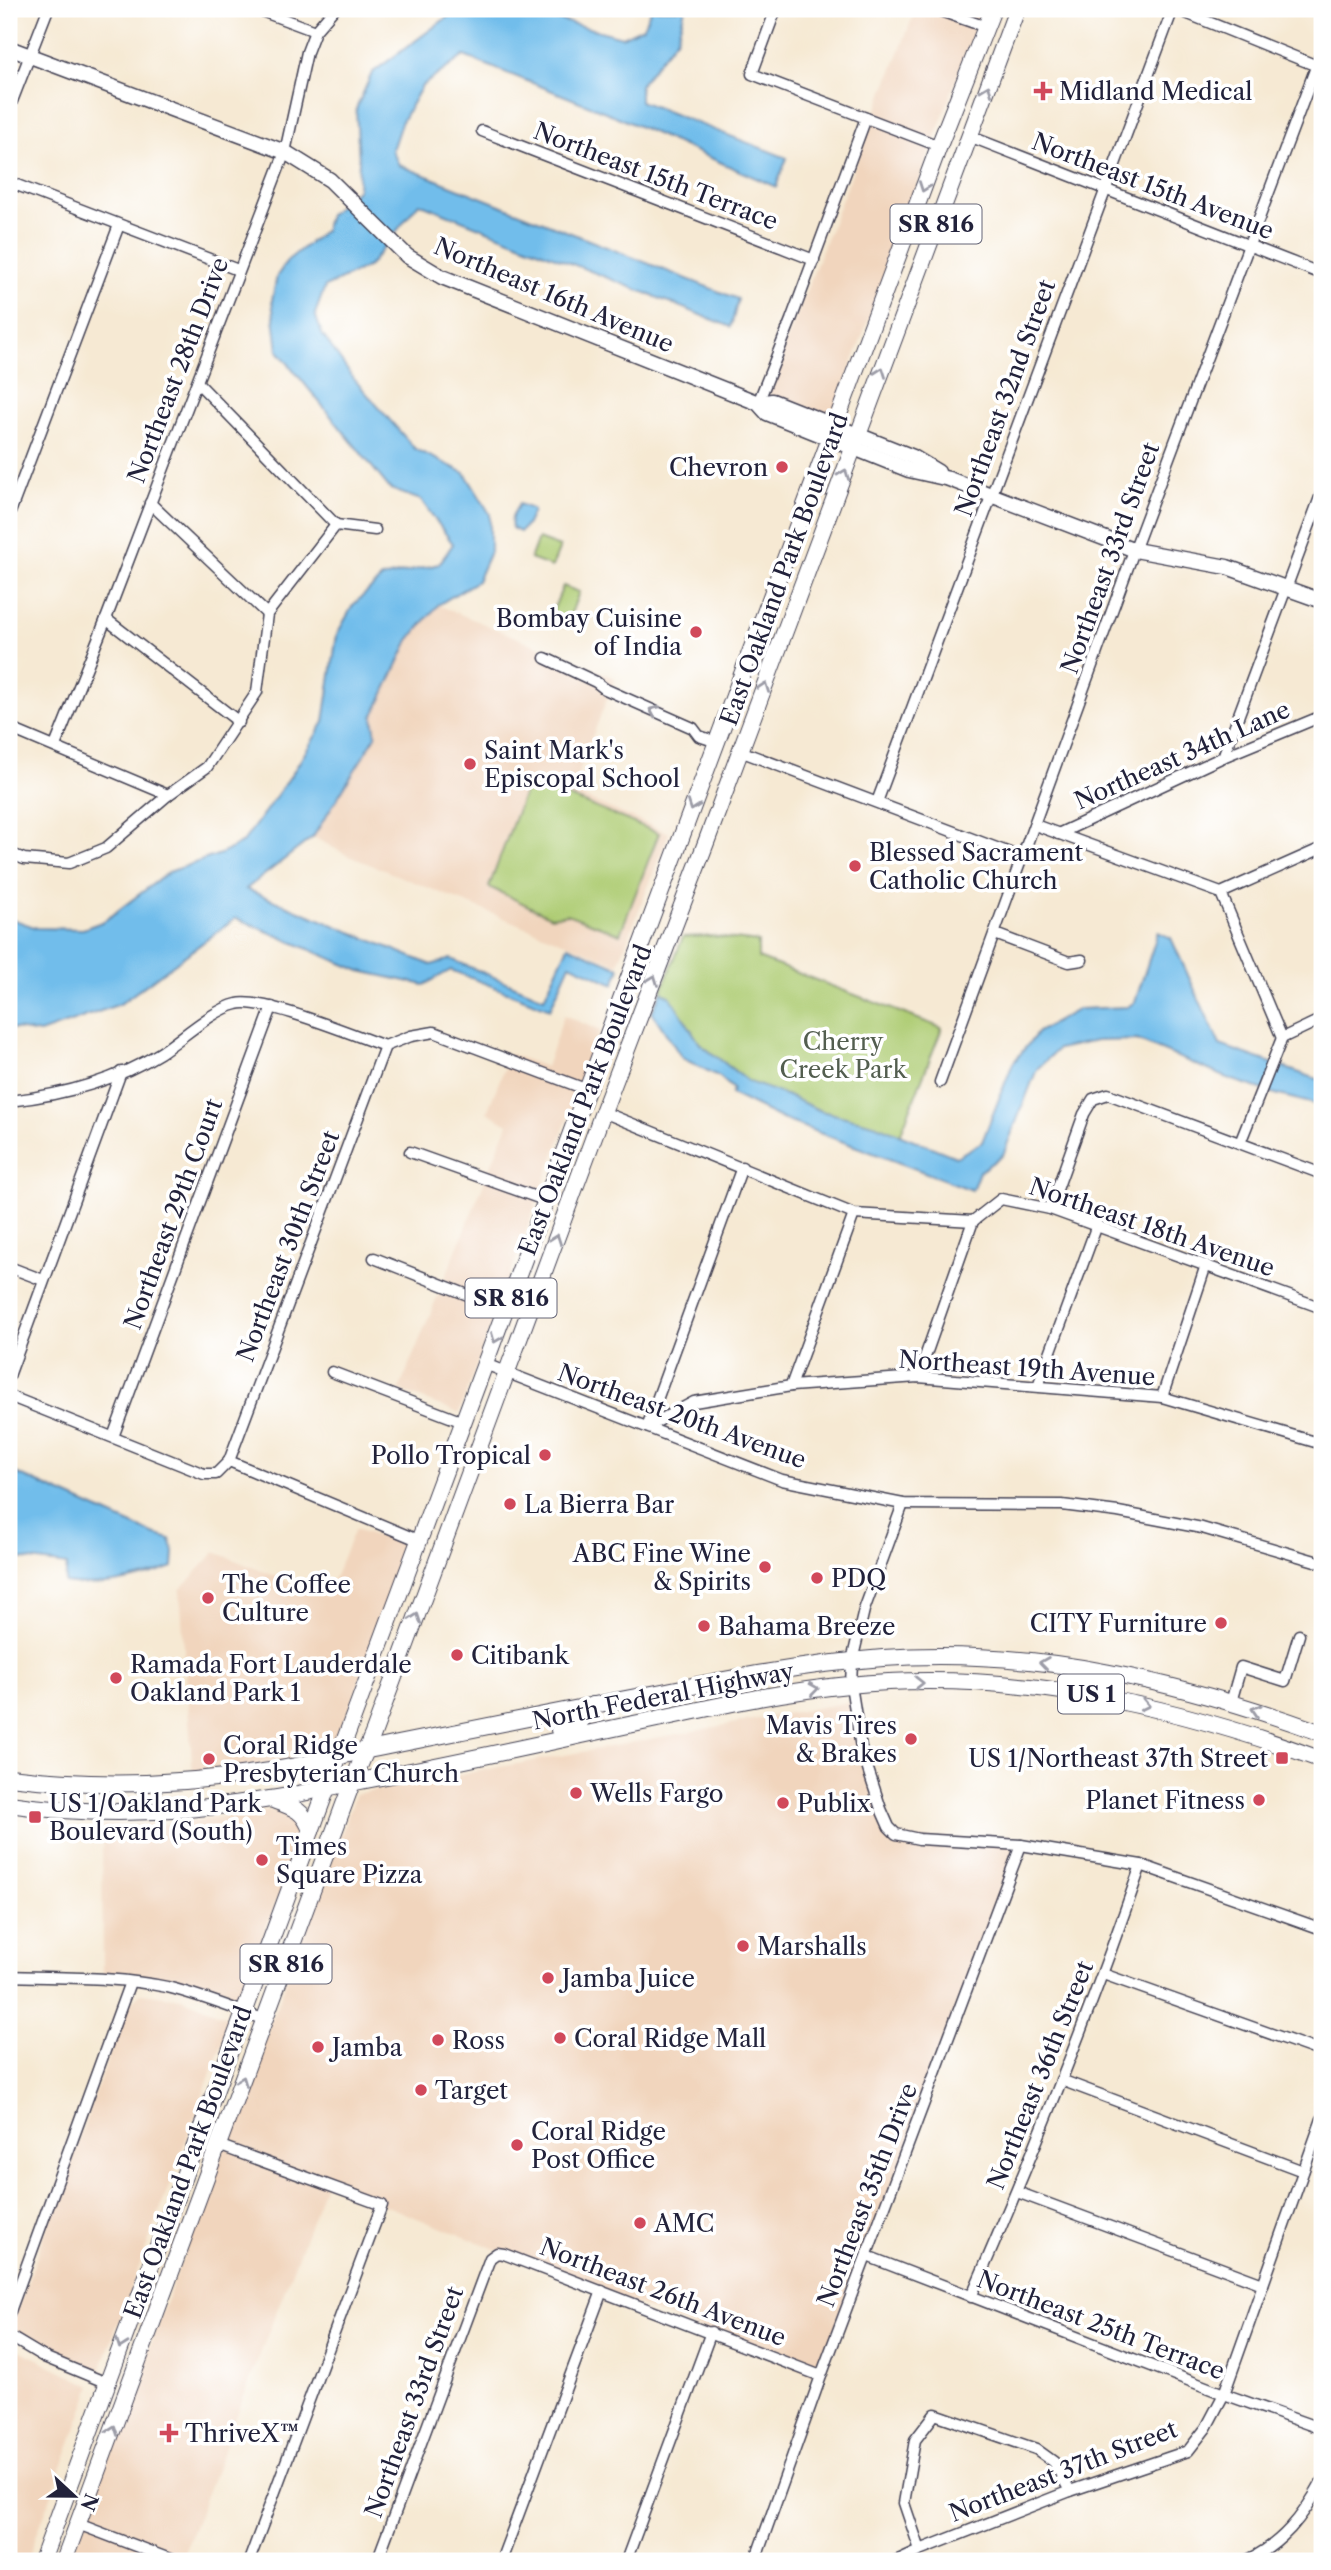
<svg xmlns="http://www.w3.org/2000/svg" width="1331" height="2570" font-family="'Libre Caslon Text',serif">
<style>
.built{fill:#f1d5bd}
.green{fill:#aecc73;stroke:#687757;stroke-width:2}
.water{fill:#71bdeb;stroke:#4a7093;stroke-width:2}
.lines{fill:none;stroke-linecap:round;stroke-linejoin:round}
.street-casing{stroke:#424052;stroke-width:13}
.secondary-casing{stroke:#424052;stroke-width:17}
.primary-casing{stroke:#424052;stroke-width:18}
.street{stroke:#fff;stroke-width:10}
.secondary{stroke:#fff;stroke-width:14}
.primary{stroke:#fff;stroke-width:16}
.oneway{stroke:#9c9ca7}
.poi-dot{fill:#d1495b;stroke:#fff;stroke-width:2.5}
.labels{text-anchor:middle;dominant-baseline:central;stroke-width:7;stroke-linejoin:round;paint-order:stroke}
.shield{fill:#fff;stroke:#646476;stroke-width:2}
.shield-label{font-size:23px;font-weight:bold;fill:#22223b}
.poi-label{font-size:24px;fill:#22223b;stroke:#fff;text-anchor:start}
.street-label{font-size:24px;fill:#22223b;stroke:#fff}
.park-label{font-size:24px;fill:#535e4f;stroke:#fff}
</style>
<rect width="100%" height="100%" fill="#fff"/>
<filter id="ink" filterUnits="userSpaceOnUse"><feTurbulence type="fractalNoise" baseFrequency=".0143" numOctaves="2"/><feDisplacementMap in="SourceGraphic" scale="14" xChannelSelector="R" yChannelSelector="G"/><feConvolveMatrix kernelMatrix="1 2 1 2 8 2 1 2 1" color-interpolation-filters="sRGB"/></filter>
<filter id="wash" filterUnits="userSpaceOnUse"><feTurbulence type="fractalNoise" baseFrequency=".00686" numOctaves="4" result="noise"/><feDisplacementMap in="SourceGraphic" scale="28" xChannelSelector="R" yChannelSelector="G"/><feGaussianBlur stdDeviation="1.57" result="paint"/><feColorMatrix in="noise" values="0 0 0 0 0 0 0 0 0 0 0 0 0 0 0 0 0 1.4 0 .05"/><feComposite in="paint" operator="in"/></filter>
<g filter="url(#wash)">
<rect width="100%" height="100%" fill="#f6e9d3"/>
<!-- built -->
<g class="built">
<path d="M916,9H982L832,419L766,394Z"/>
<path d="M438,605L615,678L571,792L669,833L618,964L349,856L313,837L376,736L373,717L409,640Z"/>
<path d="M564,1015L600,1031L459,1413L399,1390L508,1124L487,1112L510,1054L546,1067Z"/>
<path d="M355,1529L409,1546L333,1752L193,1776L180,1590L215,1552L326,1597Z"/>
<path d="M854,1701L871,1780L890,1837L1021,1844L820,2377L326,2182L181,2561H69L356,1794Z"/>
<path d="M277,1810L294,1814L303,1831L237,2004L157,1980L103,1973L102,1825L169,1824Z"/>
<path d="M141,1993L182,1998L231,2019L100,2372L38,2348L11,2328L127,2006Z"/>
<path d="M9,2345L92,2386L27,2561H9Z"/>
</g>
<!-- green -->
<g class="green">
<path d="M538,539L560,547L552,567L530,559Z"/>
<path d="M563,586L579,592L566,627L549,620Z"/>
<path d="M537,784L659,833L620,934L567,914L551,917L489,887L525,790Z"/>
<path d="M709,936L758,942V958L942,1028L900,1135L871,1124L821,1111L788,1096L749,1082L700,1044L670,997L661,992L683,937Z"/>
</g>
<!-- water -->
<g class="water">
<path d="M467,9H518L622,37L643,27L651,9H685L677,38L640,85V101L787,158L776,187L613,115L464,56L422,86L401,123L392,150L399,165L738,299L731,327L419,203L369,266L325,287L315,314L322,334L353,378L415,449L465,473L490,514V552L477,581L438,605L409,640L373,717L376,736L313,837L246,889L431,965L451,959L544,998L568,946L620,968L614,984L570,964L550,1009L451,970L424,985L360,971L236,918L120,1004L40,1033L9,1028V918L37,928L83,929L104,921L169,872L223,853L243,842L292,774L324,722L337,634L353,605L382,578L439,564L453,544L421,500L390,489L278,351L272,300L277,276L288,260L324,231L329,215L358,189L359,161L356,109L372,73L453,13Z"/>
<path d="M519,504L532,509L533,511L526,526L520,532L512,528C510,514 514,514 519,504Z"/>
<path d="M1158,932L1171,938L1220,1045L1317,1079L1322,1078V1106L1279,1095L1230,1079L1137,1040L1096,1041L1058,1049L1037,1069L1003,1155L979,1172L972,1190L782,1119L731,1094L733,1089L720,1077L682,1058L652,1012L661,992L670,996L700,1044L749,1082L788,1096L821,1111L874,1124L956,1157L982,1142L1013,1063L1038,1032L1079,1009L1127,1007L1135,1002Z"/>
<path d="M9,1470L153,1534L170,1539L174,1552L173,1567C139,1580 102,1589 65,1583L67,1565L9,1557Z"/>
</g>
</g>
<g filter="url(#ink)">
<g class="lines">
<defs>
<g id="street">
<path d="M256,9L315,31"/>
<path d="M776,9L752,74L939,146"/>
<path d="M935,9L986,27"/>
<path d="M1176,9L1322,68"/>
<path d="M9,109L48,9"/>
<path d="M482,131L814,260"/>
<path d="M969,136L1322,274"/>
<path d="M9,182L238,270"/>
<path d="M198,383L336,525"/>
<path d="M758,403L791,320L866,118"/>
<path d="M150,503L267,614"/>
<path d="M9,515L119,225"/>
<path d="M106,619L239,722"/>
<path d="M545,658L596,682L605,689L693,728L699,736L717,742"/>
<path d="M9,728L168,795"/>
<path d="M55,746L106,619L285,152L307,52L315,31L334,9"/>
<path d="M740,751L1023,858"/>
<path d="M1223,757L1322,492"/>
<path d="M877,802L1173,9"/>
<path d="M1035,825L1221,893L1322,848"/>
<path d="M1058,834L1223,757L1322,716"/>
<path d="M9,853L24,859L69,863L106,848L168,795L207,767L257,692L267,614L336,525L375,530"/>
<path d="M1221,893L1282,1038L1322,1019"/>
<path d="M995,934L1069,962L1082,960"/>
<path d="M940,1082L1132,556L1322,51"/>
<path d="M9,1101C63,1095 114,1082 160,1053C180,1040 214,1009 237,1004C262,997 356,1036 385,1046L411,1036L434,1032L588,1090"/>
<path d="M603,1112L854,1214L973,1221"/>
<path d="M1240,1143L1282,1038"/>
<path d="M410,1152L547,1201"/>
<path d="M1050,1209L1084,1114L1093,1099L1108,1094L1322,1174"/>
<path d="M973,1221L1001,1199L1050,1209L1322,1308"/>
<path d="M374,1258L506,1310"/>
<path d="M9,1267L43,1280"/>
<path d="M485,1364L782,1480L903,1504L1062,1505L1118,1512L1202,1528L1322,1563"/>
<path d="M332,1372L463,1422"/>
<path d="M9,1376L121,1072"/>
<path d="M918,1377L973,1221"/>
<path d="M791,1386L854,1214"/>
<path d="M1038,1386L1097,1225"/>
<path d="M9,1396L204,1474H216L229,1461L420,1541"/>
<path d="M1162,1397L1206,1265"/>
<path d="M647,1427L694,1402L791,1386L918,1377L1162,1397L1322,1444"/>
<path d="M647,1427L742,1167"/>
<path d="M113,1437L272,1007"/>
<path d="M229,1461L385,1046"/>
<path d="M903,1504L864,1610L852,1661L851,1685L861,1748L881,1809L889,1827L896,1834L919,1839L1021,1845L1141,1865L1322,1929"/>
<path d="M1231,1702L1241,1667L1285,1681L1299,1635"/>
<path d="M1103,1974L1322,2052"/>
<path d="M9,1976C60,1978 116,1976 167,1987C200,1995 233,2008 265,2020"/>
<path d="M1061,2080L1303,2171"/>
<path d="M218,2145L382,2205L249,2561"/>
<path d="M1017,2192L1263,2284"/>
<path d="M867,2256L1224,2394L1322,2429"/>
<path d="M971,2297C1033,2155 1091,2011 1141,1865"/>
<path d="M9,2314L130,1982"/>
<path d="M9,2336L44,2357L107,2383"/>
<path d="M78,2524L175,2561"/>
<path d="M920,2550L904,2503L915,2440L935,2414L1036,2449L1054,2462L1070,2491"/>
<path d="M377,2561L490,2258L497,2253L504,2254L821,2376"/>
<path d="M501,2561L602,2291"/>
<path d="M626,2561L711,2332"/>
<path d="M755,2561L821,2376L1021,1845"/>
<path d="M896,2561L920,2550L1070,2491L1188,2451L1206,2428L1224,2394L1322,2119"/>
<path d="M1246,2561C1282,2544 1303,2517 1322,2482"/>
</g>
<g id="secondary">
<path d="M9,48L285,152L330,180L407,256L442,277L758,403L767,413L909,470L949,479L1135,550L1227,567L1322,601"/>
<path d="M758,403L772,401L913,457L938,472"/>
</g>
<g id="primary">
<path d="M559,1730C577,1726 583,1721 593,1705"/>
<path d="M9,1777C93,1787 179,1785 263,1772C298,1767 333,1757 368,1750C464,1731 561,1711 657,1693C732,1678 806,1664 883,1658C1033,1647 1182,1682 1322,1733"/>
<path d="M273,1800C293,1807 304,1810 311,1831"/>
<path d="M9,1804C95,1817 184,1813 270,1799C298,1795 327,1787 355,1782C456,1763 557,1740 657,1719C721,1705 784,1691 849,1685C1011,1669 1171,1704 1322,1760"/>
<path d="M42,2561L338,1758L939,146L993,9"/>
<path d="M64,2561L352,1783L373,1734L603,1112L707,840L1017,9"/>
</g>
</defs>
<!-- street casing -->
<use href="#street" class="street-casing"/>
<!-- secondary casing -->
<use href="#secondary" class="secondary-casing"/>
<!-- primary casing -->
<use href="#primary" class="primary-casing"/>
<!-- street -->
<use href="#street" class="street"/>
<!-- secondary -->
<use href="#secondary" class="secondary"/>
<!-- primary -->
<use href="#primary" class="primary"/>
</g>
<!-- one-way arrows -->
<defs><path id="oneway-chevron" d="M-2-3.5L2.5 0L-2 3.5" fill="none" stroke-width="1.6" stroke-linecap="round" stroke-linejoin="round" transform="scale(1.75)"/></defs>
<g class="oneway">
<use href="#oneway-chevron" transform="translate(987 90) rotate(-69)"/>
<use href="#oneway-chevron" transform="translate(924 187) rotate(110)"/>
<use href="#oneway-chevron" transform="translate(881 372) rotate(-70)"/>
<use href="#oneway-chevron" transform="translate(844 474) rotate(-69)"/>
<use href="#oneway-chevron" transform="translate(764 687) rotate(-70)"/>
<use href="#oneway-chevron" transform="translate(654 711) rotate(-156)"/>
<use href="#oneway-chevron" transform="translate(693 806) rotate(110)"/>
<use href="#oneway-chevron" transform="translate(653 980) rotate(-69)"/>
<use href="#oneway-chevron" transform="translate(556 1239) rotate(-70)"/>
<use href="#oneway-chevron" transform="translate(496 1338) rotate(111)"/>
<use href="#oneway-chevron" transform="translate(416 1618) rotate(-70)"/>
<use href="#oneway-chevron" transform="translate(1044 1663) rotate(-172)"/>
<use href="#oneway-chevron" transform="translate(919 1683)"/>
<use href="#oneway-chevron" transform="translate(814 1689) rotate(-8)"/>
<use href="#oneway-chevron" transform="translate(1145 1705) rotate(12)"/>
<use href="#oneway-chevron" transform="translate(1256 1710) rotate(-162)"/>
<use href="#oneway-chevron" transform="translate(242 2081) rotate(-69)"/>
<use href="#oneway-chevron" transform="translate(121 2344) rotate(110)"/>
<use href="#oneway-chevron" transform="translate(113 2430) rotate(-70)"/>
</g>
</g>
<!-- markers -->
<g class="poi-dot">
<path d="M1039.5 80.5h7v7h7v7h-7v7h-7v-7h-7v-7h7z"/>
<circle cx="782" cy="467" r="7"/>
<circle cx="696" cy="632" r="7"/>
<circle cx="470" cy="764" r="7"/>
<circle cx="855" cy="866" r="7"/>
<circle cx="545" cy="1455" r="7"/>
<circle cx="510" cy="1504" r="7"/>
<circle cx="765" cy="1567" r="7"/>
<circle cx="817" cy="1578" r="7"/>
<circle cx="208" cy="1598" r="7"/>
<circle cx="1221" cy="1623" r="7"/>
<circle cx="704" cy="1626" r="7"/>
<circle cx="457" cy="1655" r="7"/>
<circle cx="116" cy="1678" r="7"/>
<circle cx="911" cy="1739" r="7"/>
<rect x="1275" y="1751" width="14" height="14" rx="3.5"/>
<circle cx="209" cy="1759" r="7"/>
<circle cx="576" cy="1793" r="7"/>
<circle cx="1259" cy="1800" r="7"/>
<circle cx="783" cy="1803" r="7"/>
<rect x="28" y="1810" width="14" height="14" rx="3.5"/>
<circle cx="262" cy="1860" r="7"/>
<circle cx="743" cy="1946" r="7"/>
<circle cx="548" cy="1978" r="7"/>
<circle cx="560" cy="2038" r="7"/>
<circle cx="438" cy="2040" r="7"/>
<circle cx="318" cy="2047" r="7"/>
<circle cx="421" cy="2090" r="7"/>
<circle cx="517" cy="2145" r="7"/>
<circle cx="640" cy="2223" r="7"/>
<path d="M165.5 2422.5h7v7h7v7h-7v7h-7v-7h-7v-7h7z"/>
</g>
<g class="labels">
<!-- shield labels -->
<g class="shield">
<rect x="890.5" y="204.5" width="91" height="39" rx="5"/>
<rect x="465.5" y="1278.5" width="91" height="39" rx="5"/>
<rect x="1058" y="1674.5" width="66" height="39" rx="5"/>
<rect x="240.5" y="1944.5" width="91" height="39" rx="5"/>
</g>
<g class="shield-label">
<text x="936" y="224">SR 816</text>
<text x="511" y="1298">SR 816</text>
<text x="1091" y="1694">US 1</text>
<text x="286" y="1964">SR 816</text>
</g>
<!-- poi labels -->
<g class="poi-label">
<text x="1059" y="91">Midland Medical</text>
<text x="768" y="467" text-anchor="end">Chevron</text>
<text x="682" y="618" text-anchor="end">Bombay Cuisine<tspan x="682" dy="28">of India</tspan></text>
<text x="484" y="750">Saint Mark's<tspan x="484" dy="28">Episcopal School</tspan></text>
<text x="869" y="852">Blessed Sacrament<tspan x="869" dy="28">Catholic Church</tspan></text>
<text x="531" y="1455" text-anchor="end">Pollo Tropical</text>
<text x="524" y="1504">La Bierra Bar</text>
<text x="751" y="1553" text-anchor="end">ABC Fine Wine<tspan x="751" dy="28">&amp; Spirits</tspan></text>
<text x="831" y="1578">PDQ</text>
<text x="222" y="1584">The Coffee<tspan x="222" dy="28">Culture</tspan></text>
<text x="1207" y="1623" text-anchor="end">CITY Furniture</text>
<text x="718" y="1626">Bahama Breeze</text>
<text x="471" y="1655">Citibank</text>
<text x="130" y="1664">Ramada Fort Lauderdale<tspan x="130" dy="28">Oakland Park 1</tspan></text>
<text x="897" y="1725" text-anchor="end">Mavis Tires<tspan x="897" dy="28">&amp; Brakes</tspan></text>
<text x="223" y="1745">Coral Ridge<tspan x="223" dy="28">Presbyterian Church</tspan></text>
<text x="1268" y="1758" text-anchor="end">US 1/Northeast 37th Street</text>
<text x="590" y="1793">Wells Fargo</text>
<text x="1245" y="1800" text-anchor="end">Planet Fitness</text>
<text x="49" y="1803">US 1/Oakland Park<tspan x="49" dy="28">Boulevard (South)</tspan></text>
<text x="797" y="1803">Publix</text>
<text x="276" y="1846">Times<tspan x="276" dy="28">Square Pizza</tspan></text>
<text x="757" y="1946">Marshalls</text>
<text x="562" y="1978">Jamba Juice</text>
<text x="574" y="2038">Coral Ridge Mall</text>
<text x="452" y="2040">Ross</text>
<text x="332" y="2047">Jamba</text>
<text x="435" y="2090">Target</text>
<text x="531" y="2131">Coral Ridge<tspan x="531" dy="28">Post Office</tspan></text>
<text x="654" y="2223">AMC</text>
<text x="185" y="2433">ThriveX™</text>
</g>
<!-- street labels -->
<g class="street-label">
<text transform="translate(656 176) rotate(21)">Northeast 15th Terrace</text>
<text transform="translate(1153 186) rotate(21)">Northeast 15th Avenue</text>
<text transform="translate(554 295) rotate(23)">Northeast 16th Avenue</text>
<text transform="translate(178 370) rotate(-69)">Northeast 28th Drive</text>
<text transform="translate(1005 398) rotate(-70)">Northeast 32nd Street</text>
<text transform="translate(1110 558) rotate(-70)">Northeast 33rd Street</text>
<text transform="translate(784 569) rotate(-70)">East Oakland Park Boulevard</text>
<text transform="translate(1182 755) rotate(-24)">Northeast 34th Lane</text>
<text transform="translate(585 1100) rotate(-69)">East Oakland Park Boulevard</text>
<text transform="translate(173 1214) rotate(-70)">Northeast 29th Court</text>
<text transform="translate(1152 1227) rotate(19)">Northeast 18th Avenue</text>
<text transform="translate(288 1246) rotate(-69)">Northeast 30th Street</text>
<text transform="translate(1027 1368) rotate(4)">Northeast 19th Avenue</text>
<text transform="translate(682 1416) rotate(20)">Northeast 20th Avenue</text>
<text transform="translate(663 1696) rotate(-11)">North Federal Highway</text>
<text transform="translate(1040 2075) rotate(-68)">Northeast 36th Street</text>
<text transform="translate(188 2162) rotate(-70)">East Oakland Park Boulevard</text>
<text transform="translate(867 2195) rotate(-69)">Northeast 35th Drive</text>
<text transform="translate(663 2292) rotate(21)">Northeast 26th Avenue</text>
<text transform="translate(1101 2325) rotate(21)">Northeast 25th Terrace</text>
<text transform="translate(414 2402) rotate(-70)">Northeast 33rd Street</text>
<text transform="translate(1063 2471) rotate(-21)">Northeast 37th Street</text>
</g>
<!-- park labels -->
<g class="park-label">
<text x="843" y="1041">Cherry<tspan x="843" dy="28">Creek Park</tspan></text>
</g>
</g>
<!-- margin -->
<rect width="1331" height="2570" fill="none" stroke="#fff" stroke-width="35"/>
<!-- north arrow -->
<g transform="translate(74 2496) rotate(112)" stroke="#ffffff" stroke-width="5" paint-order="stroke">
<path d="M0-5L12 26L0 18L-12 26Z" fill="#22223b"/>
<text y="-10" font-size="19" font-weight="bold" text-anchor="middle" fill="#22223b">N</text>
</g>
</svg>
